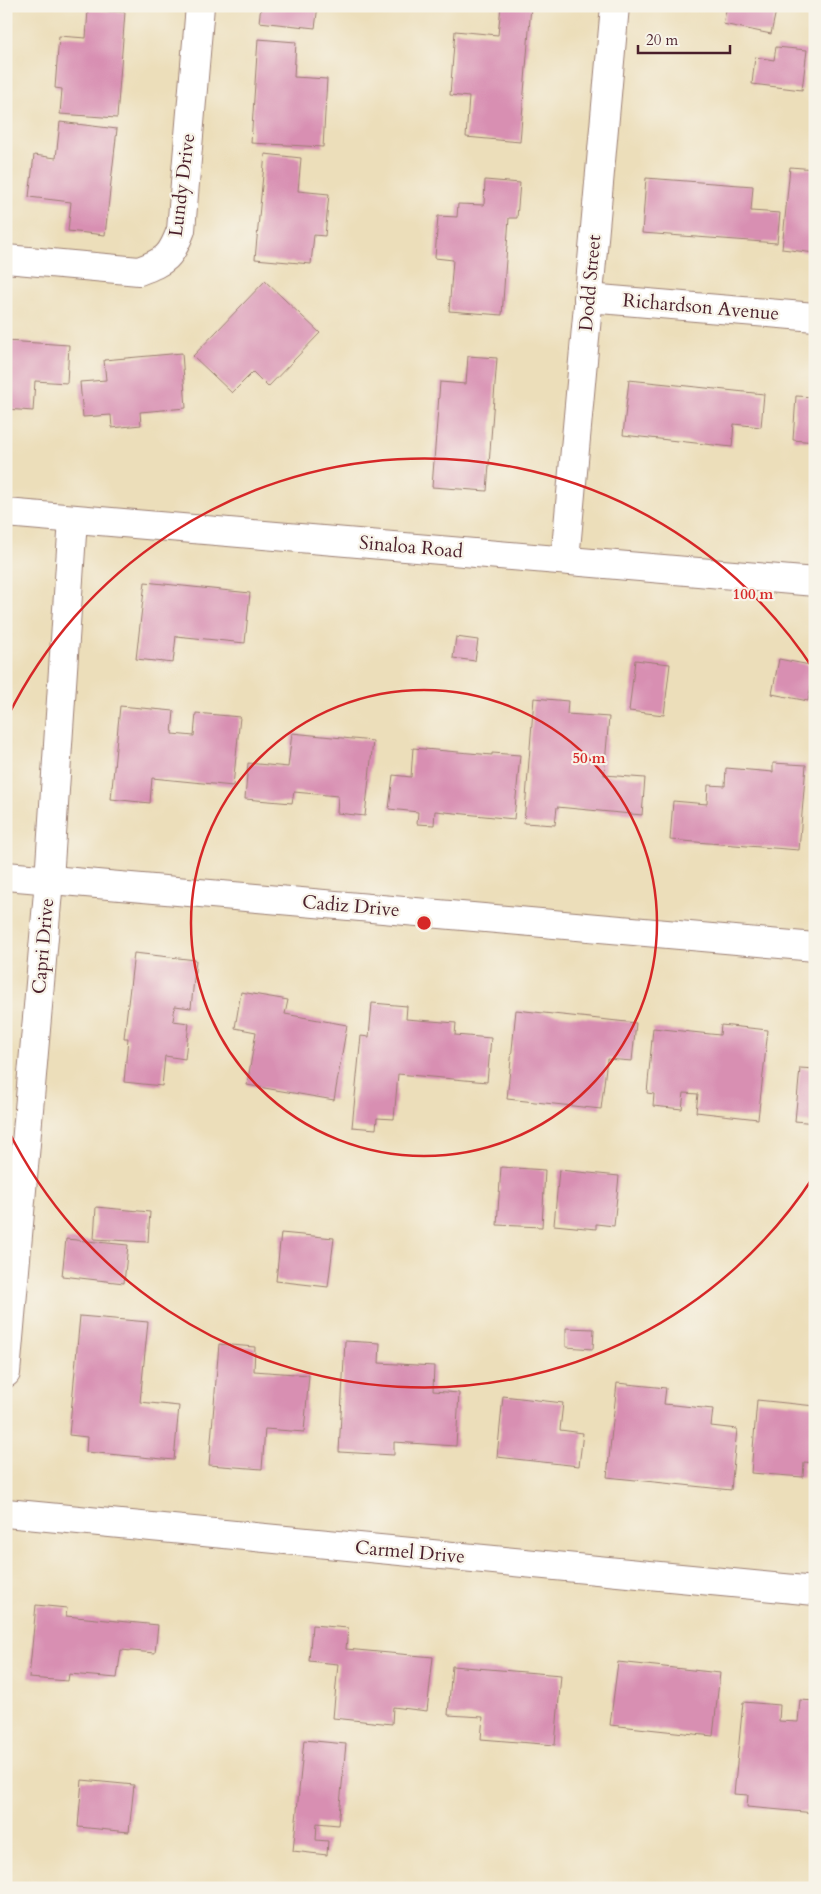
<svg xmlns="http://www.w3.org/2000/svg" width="821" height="1894" font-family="Cardo,serif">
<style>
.building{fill:#d88fb2}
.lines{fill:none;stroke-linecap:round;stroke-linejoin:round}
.minor-casing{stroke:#9b7e72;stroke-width:30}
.tertiary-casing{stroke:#9b7e72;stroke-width:30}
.minor{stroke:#fff;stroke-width:28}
.tertiary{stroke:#fff;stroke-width:28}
.ring{fill:none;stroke:#d62828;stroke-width:2.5}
.labels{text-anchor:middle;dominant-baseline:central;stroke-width:4.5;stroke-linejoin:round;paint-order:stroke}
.street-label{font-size:19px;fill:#4a1f2b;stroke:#f7f3e8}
.centre{fill:#d62828;stroke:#f7f3e8;stroke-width:2.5}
.ring-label{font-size:15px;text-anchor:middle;font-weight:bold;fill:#d62828;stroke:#f7f3e8;stroke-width:4.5;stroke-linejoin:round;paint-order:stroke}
</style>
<rect width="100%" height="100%" fill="#f7f3e8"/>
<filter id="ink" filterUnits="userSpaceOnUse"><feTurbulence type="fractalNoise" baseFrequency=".02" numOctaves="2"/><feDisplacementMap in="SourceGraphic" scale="10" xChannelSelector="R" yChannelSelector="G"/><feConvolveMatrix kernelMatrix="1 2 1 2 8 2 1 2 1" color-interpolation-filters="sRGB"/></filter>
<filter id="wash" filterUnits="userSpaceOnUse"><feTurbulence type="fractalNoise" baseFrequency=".0096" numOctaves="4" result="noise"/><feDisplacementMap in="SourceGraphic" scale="20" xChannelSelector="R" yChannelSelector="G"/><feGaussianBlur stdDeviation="1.12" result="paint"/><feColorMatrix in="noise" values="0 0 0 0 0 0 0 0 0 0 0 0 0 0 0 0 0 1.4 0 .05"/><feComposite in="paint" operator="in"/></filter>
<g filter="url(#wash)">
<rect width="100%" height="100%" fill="#ecdeba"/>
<g id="blocks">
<!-- building -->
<g class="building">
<path d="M261,6H318L315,28L259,22Z"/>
<path d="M501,6H531L520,142L466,137L469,97L450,95L455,31L498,35Z"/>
<path d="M727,6H777L771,34L723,24Z"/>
<path d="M88,10L125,12L117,118L60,114L62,89L55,88L59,36L86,38Z"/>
<path d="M258,39L296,42L294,77L327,79L323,147L251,143Z"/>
<path d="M776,47L807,50L802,90L752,84L755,57L774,60Z"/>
<path d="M60,122L117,129L105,235L68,231L71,202L29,197L34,155L56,158Z"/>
<path d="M265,154L301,158L298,191L329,194L325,236L314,235L311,264L255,259Z"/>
<path d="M790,167L815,169V253L782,249Z"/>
<path d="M646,178L753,186L751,211L780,213L777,243L642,233Z"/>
<path d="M485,180L520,183L517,218H509L502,315L449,311L453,260L435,258L438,216L457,217L458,204L484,205Z"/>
<path d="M265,281L320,333L268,387L253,372L232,393L193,356Z"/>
<path d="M6,341L69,345L67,383L35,381L33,411L6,409Z"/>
<path d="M182,353L186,408L140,412L141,425L112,428L111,415L83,417L80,382L106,380L104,360Z"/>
<path d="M468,356L497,358L487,491L432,487L440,382L466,384Z"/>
<path d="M629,380L764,394L761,427L734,424L732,447L623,435Z"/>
<path d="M796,396L815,397V442L793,440Z"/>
<path d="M145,582L250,593L245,643L176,636L173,663L136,659Z"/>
<path d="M456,637L478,640L475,661L453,658Z"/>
<path d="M779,659L815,666L808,701L772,694Z"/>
<path d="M635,660L670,664L664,715L629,711Z"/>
<path d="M534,698L568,701L567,714L609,717L604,775L645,778L642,815L557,807L555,825L524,823Z"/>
<path d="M120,706L174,711L172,734L194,736L196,713L240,717L233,786L152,778L150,803L111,799Z"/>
<path d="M292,733L373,741L365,816L337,813L338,796L294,792L292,803L245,799L248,763L288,767Z"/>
<path d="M413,748L492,755V753L520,755L514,819L435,811L434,825L417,824L418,812L389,809L393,775L411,777Z"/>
<path d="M773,763L806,765L799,850L670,840L673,801L707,804L708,785L725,786L726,768L773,772Z"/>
<path d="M134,953L196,960L191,1008L175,1006L173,1021L189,1023L185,1059L165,1056L162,1086L124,1082L128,1038H124Z"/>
<path d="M241,992L288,1000L285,1014L347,1025L334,1100L247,1085L256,1032L235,1028Z"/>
<path d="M372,1003L407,1006L406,1019L456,1023L455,1035L491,1038L487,1082L398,1074L394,1119L377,1118L376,1129L352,1127L361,1036L369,1037Z"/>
<path d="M516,1010L636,1023L632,1061L607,1059L601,1109L507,1099Z"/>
<path d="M721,1025L768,1030L758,1119L696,1112L698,1094L684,1093L682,1109L653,1106L654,1094L647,1093L653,1028L720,1035Z"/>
<path d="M800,1068L815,1069V1123L795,1121Z"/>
<path d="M501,1167L545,1170L542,1227L497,1225Z"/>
<path d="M559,1170L619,1176L614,1226L596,1224V1229L554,1225Z"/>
<path d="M96,1207L150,1212L148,1242L94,1239Z"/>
<path d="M281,1233L334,1238L328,1287L276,1281Z"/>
<path d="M66,1239L128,1245L124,1283L62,1276Z"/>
<path d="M80,1316L148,1322L140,1402L179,1406L174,1460L86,1452L87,1437L69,1435Z"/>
<path d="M566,1328L594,1329L593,1349L566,1347Z"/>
<path d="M345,1341L380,1343L379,1363L434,1366L433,1391L459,1393L456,1446L394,1442V1455L339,1452Z"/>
<path d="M219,1344L255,1347L254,1371L309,1375L304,1432L265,1429L262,1469L209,1465Z"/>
<path d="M617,1383L666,1388L664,1404L713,1409L711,1426L737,1429L731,1490L607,1477Z"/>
<path d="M503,1396L563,1403L560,1430L583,1433L579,1466L497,1457Z"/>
<path d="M757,1400L815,1406V1463L804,1462L803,1477L751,1473Z"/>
<path d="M36,1605L67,1608L66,1616L158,1625L155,1653L121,1650L117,1678L69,1674L68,1681L29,1678Z"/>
<path d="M312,1625L348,1628L346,1649L433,1657L427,1711L393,1707L392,1724L333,1718L338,1664L309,1661Z"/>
<path d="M618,1662L720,1673L713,1736L610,1725Z"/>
<path d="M452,1666L561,1675L555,1745L481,1739L483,1717L448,1715Z"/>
<path d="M800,1700L815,1701V1813L747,1807L748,1795L734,1794L743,1702L780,1705L779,1721L798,1722Z"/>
<path d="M304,1740L346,1744L338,1825L317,1823L316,1840L328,1841L327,1855L293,1851Z"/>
<path d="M82,1780L134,1785L129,1832L78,1827Z"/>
</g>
</g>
</g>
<g filter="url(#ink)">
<use href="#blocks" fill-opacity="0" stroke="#9b7e72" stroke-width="1"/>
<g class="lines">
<defs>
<g id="minor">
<path d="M6,259L139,271C166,261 171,257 181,230L200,6"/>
<path d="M588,298L815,317"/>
<path d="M565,560L615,6"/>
<path d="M6,876L815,947"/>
<path d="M6,1373L49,880L73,519"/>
<path d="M6,1513L815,1591"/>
</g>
<path id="tertiary" d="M6,513L815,582"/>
</defs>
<!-- minor casing -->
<use href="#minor" class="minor-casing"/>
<!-- tertiary casing -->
<use href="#tertiary" class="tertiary-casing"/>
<!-- minor -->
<use href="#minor" class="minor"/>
<!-- tertiary -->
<use href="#tertiary" class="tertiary"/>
</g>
</g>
<!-- distance rings -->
<g class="ring">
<circle cx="424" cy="923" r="233"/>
<path d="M814 1176A465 465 0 0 1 8 1130M8 716A465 465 0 0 1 814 670"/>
</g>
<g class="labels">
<!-- street labels -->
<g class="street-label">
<text transform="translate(182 185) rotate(-83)">Lundy Drive</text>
<text transform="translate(590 283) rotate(-85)">Dodd Street</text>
<text transform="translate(701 307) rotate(5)">Richardson Avenue</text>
<text transform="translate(411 547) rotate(5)">Sinaloa Road</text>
<text transform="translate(351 906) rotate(5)">Cadiz Drive</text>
<text transform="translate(43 946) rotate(-85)">Capri Drive</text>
<text transform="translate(410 1552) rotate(5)">Carmel Drive</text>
</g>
</g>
<circle cx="424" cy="923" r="8" class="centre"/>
<g class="ring-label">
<text x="753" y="599">100 m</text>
<text x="589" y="763">50 m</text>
</g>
<!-- margin -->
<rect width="821" height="1894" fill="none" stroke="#f7f3e8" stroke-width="25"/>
<!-- scale -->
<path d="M638 45v8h92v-8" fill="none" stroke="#4a1f2b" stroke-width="2.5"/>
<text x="646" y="45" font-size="15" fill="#4a1f2b" stroke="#f7f3e8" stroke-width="4" paint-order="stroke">20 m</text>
</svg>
